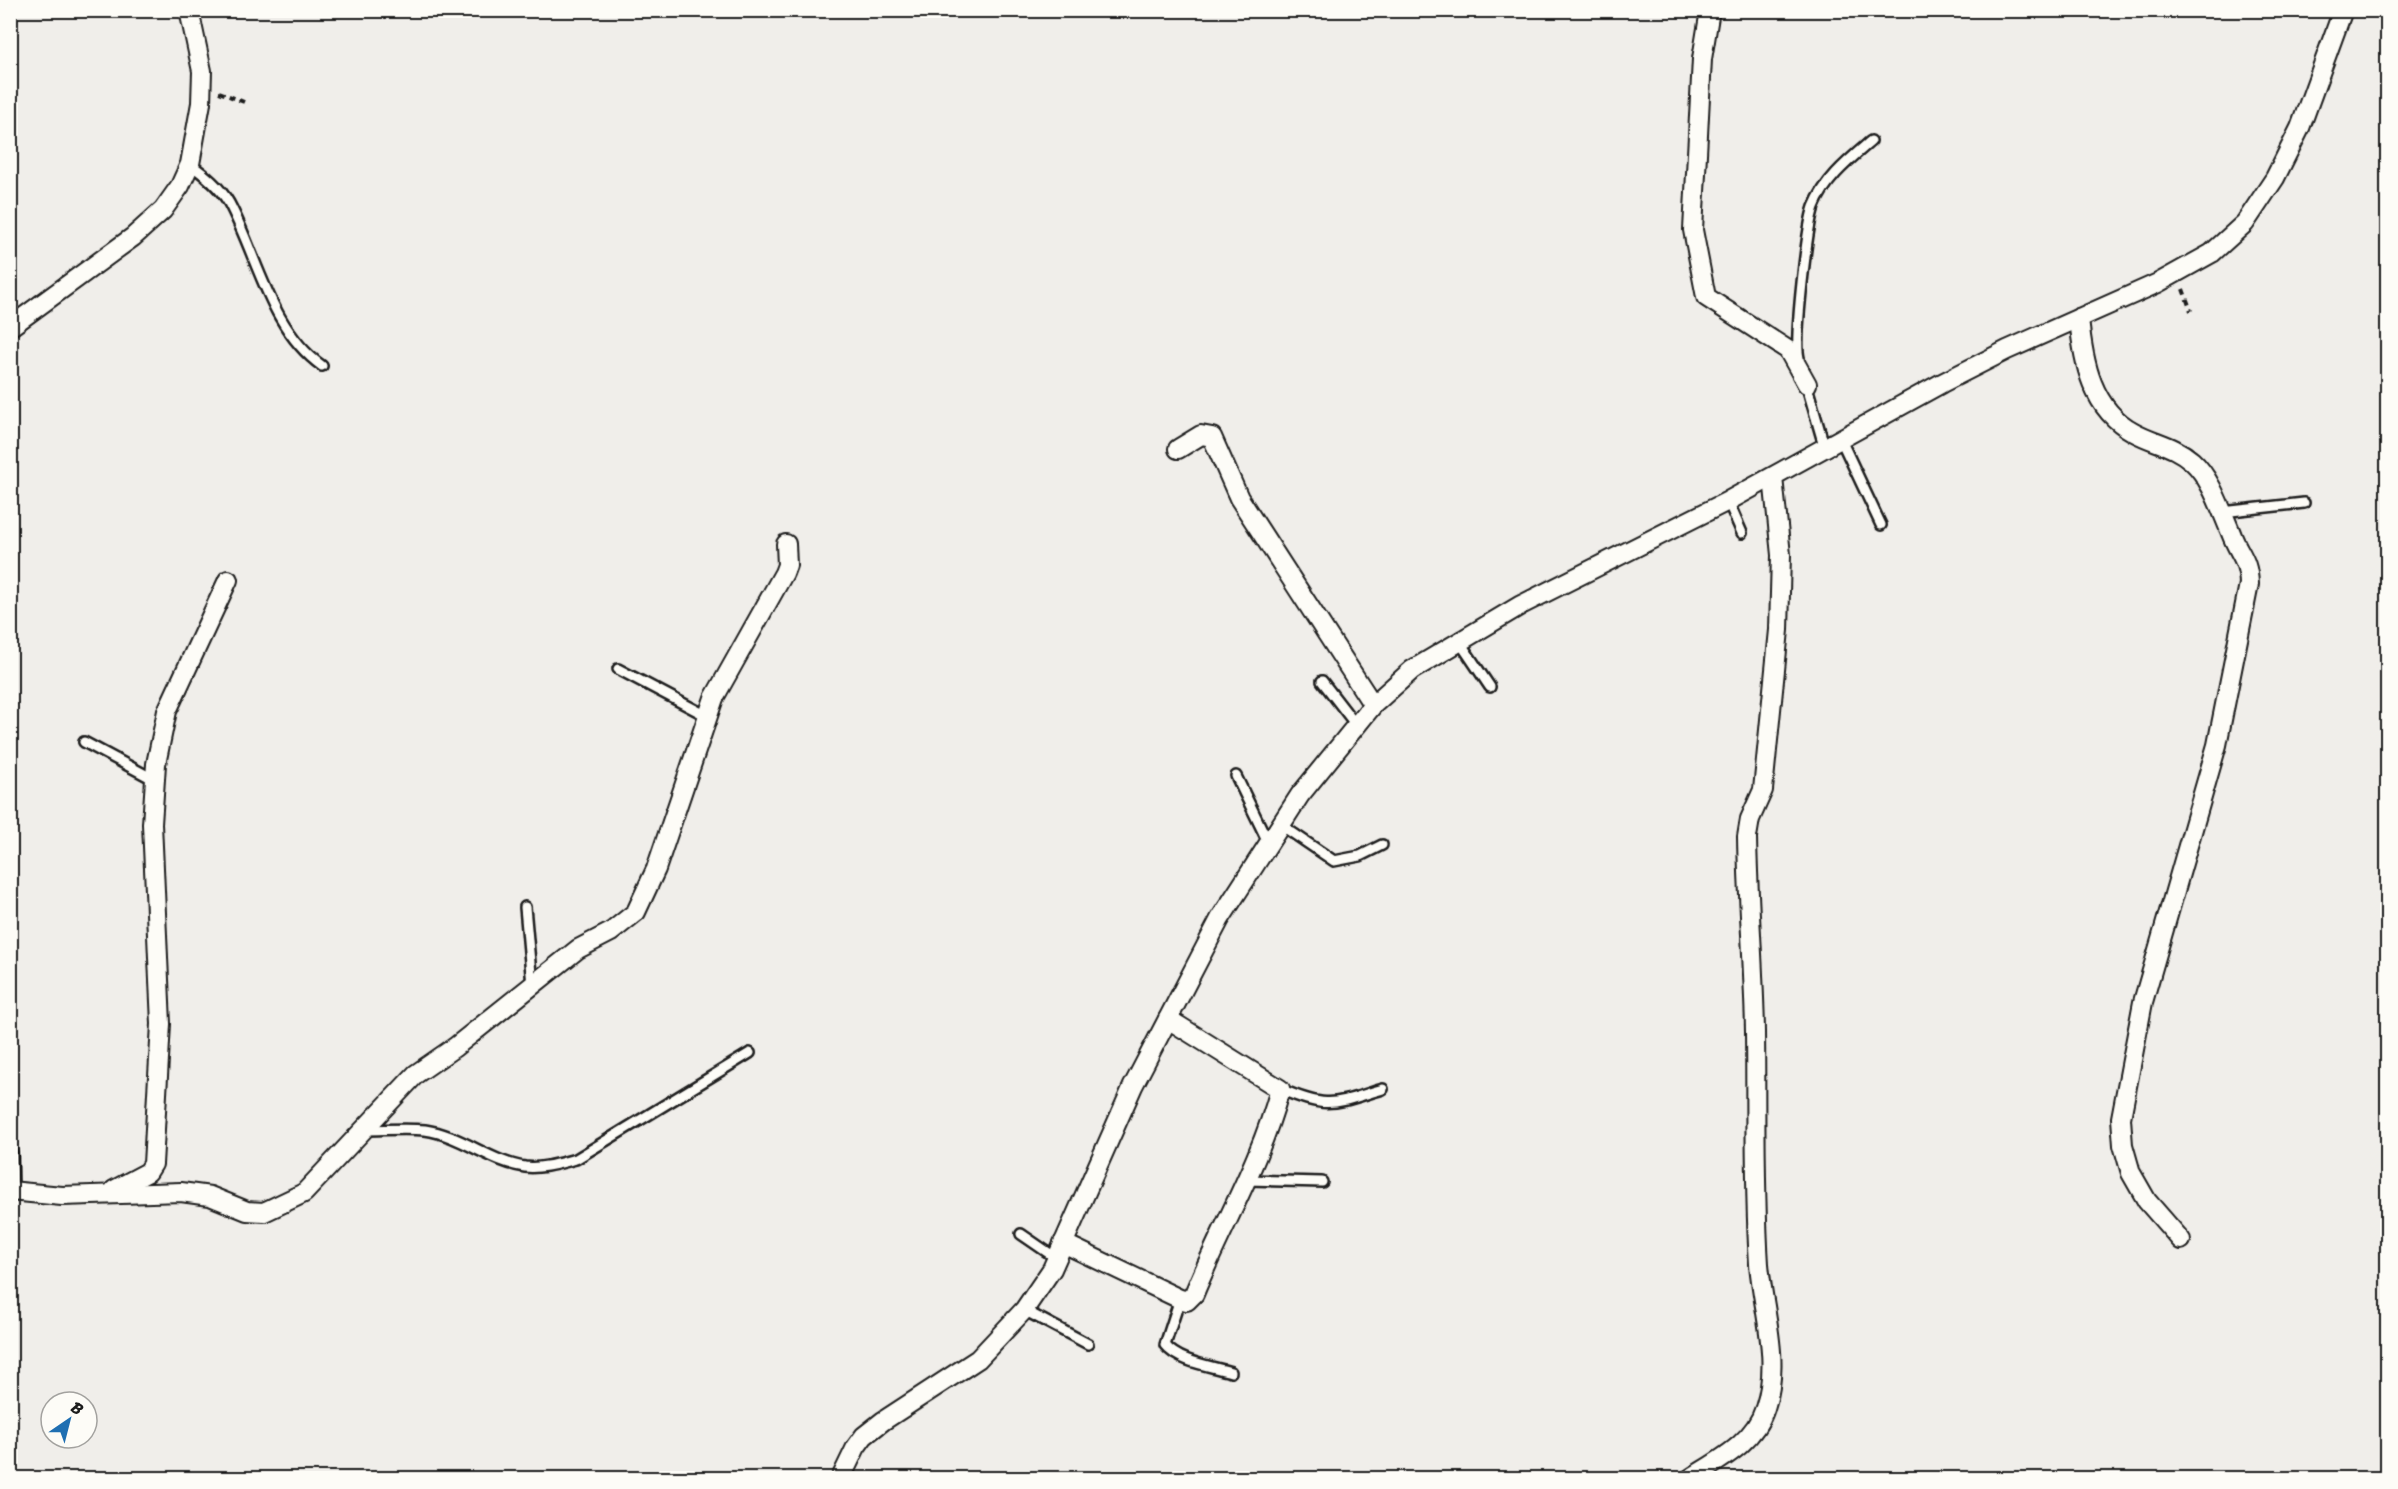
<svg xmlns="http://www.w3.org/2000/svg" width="2398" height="1489" font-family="Sriracha,sans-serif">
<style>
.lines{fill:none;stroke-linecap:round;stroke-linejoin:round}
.service-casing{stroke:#1c1c1c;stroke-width:14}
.minor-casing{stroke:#1c1c1c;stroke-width:22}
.path{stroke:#1c1c1c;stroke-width:4;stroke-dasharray:6 4.5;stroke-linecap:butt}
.service{stroke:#fdfcf7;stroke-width:9}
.minor{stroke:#fdfcf7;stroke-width:18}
</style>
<rect width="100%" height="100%" fill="#f0eeea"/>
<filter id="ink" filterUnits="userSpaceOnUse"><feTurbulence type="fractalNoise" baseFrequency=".0167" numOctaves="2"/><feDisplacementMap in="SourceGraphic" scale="12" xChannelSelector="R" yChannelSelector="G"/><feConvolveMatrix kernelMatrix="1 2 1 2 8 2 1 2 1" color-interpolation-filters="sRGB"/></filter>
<g filter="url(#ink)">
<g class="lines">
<defs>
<g id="service">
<path d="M190,164C205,175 220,187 229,203C258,257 270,329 322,366"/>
<path d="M1799,358C1794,339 1807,227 1814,207C1825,179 1849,160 1871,141"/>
<path d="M1806,383L1825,449"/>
<path d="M1841,440L1881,525"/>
<path d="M1728,501L1742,533"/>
<path d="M2222,512L2304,503"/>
<path d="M1459,641L1490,687"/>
<path d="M618,669L707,716"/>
<path d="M1322,681L1356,725"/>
<path d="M84,742L155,780"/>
<path d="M1236,776L1269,844"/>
<path d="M1281,825L1334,861L1360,856L1382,845"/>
<path d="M525,907L532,985"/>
<path d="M1280,1089C1329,1110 1333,1104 1383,1089"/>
<path d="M364,1130C384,1130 406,1128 425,1130C461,1135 490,1162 525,1167C542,1169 560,1163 576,1159L750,1053"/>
<path d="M12,1152L13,1191"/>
<path d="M1246,1180L1322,1182"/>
<path d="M1021,1234L1056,1258"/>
<path d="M1180,1299L1165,1345C1178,1362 1211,1366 1231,1372"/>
<path d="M1024,1310L1088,1344"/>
</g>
<g id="minor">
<path d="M1710,10L1702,59L1693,230L1706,297L1788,350L1807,384"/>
<path d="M2079,318C2083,362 2092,410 2134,432C2154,443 2174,445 2192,461C2211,478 2221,510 2231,533C2239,555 2248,558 2249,584L2217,745L2143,1002L2121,1118L2123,1145L2131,1173L2147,1201L2181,1240"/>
<path d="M10,327L133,237L163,210L180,186L190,164L201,103L202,71L189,10"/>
<path d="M1178,449L1201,435L1212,437L1239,498L1373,705"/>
<path d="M114,1190L148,1172L153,1164L161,1024L152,824L156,764L167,711L228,580"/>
<path d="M10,1191L62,1196L181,1192L210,1196L247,1211L264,1212L304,1193L416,1074L455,1047L578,949L611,932L636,912L656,869L714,698L784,573L787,565L786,544"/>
<path d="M1063,1243L1180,1299L1187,1301L1194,1294C1222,1226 1261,1161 1280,1089L1168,1019"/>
<path d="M841,1478L856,1447L864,1436L883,1421L978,1359L1024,1310L1052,1269L1133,1086L1220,919L1300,795L1373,705L1412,670L1521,605L1728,501L1942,383L2007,350L2158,283L2212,253L2245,223L2275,178L2300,128L2343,10"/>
<path d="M1691,1478C1719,1460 1754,1443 1765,1408C1781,1361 1763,1311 1759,1264C1754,1187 1756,1109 1755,1032C1754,967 1748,902 1747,837L1750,819L1763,790L1779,630L1781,555L1773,477"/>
</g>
</defs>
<!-- service casing -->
<use href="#service" class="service-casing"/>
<!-- minor casing -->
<use href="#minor" class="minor-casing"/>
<!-- path -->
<g class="path">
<path d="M219,92L244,102"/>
<path d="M2183,289L2191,311"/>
</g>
<!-- service -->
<use href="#service" class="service"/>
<!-- minor -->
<use href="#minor" class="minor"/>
</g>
</g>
<!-- margin -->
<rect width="2398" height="1489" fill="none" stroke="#fdfcf7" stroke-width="36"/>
<rect x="18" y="18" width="2362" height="1453" fill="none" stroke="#1c1c1c" stroke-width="2" filter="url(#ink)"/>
<!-- north arrow -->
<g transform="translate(69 1420) rotate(35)"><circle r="28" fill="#fdfcf7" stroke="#a3a29f" stroke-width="1.5"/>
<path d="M0-4.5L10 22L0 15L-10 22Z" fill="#1f6fb2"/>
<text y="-9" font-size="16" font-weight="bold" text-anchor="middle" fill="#1c1c1c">B</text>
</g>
</svg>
